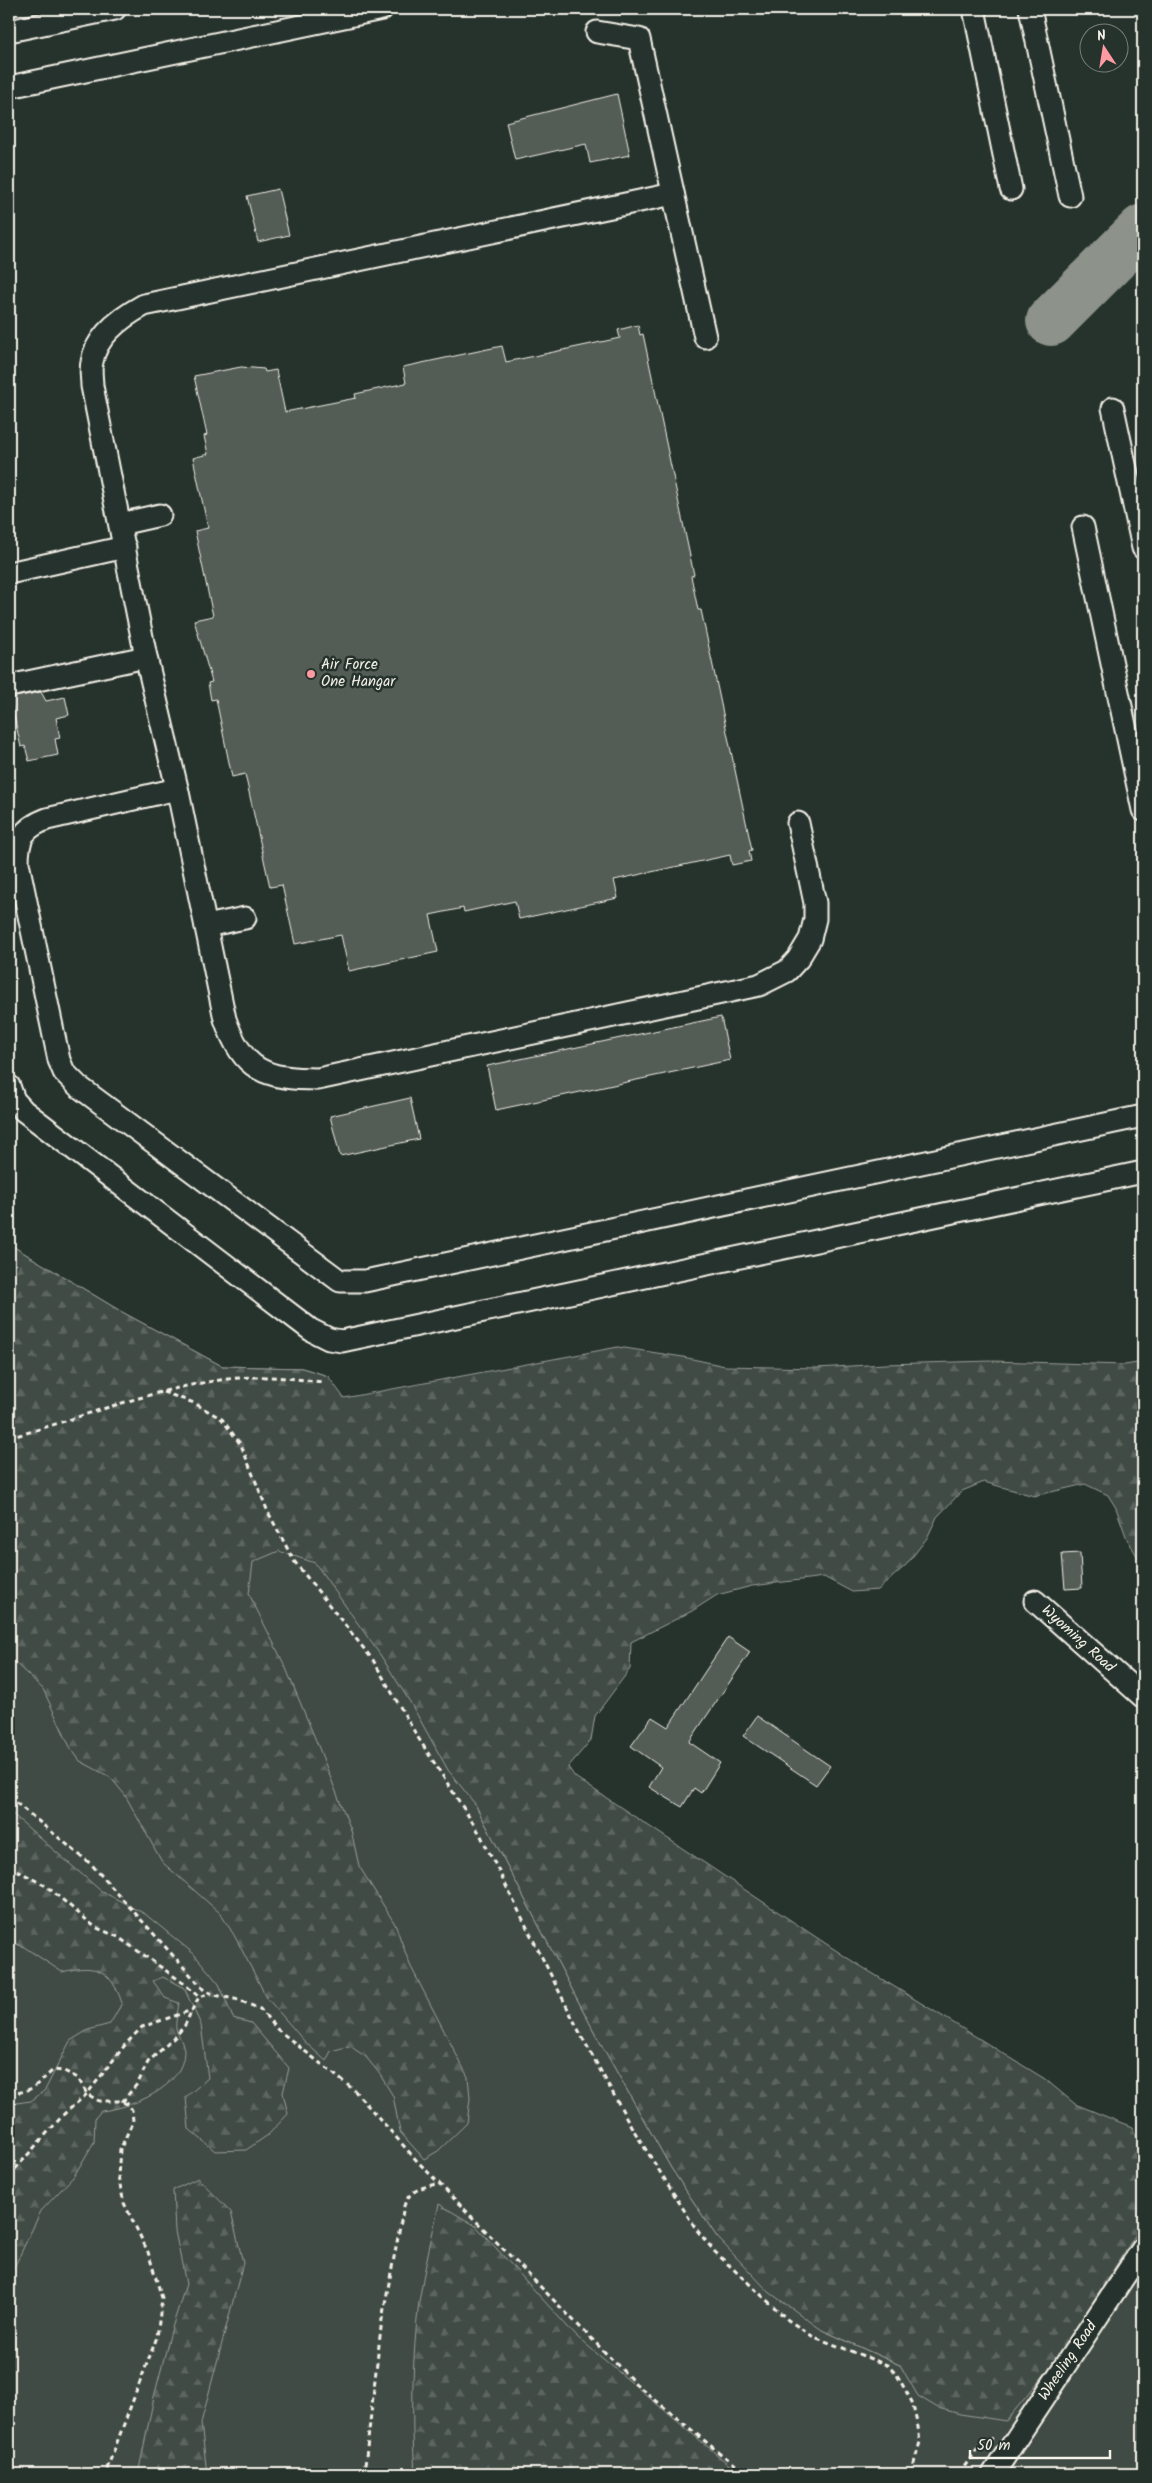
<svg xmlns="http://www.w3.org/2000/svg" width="1152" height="2483" font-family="Kalam,sans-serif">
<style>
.grass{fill:#414b45;stroke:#9a9e96}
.forest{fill:url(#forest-firs);stroke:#9a9e96}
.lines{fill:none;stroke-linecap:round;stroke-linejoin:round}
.taxiway{stroke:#8d928a;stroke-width:50}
.building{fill:#525c55;stroke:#f4f1e8}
.minor-casing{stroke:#f4f1e8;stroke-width:25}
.path{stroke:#f4f1e8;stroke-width:3;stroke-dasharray:5 4;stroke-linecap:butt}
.minor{stroke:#26332d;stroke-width:21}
.poi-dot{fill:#ff9aa2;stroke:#26332d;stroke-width:2}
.labels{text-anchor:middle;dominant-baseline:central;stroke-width:5;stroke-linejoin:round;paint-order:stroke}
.poi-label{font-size:15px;fill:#f4f1e8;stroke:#26332d;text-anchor:start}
.street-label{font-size:15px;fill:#f4f1e8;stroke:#26332d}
</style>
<defs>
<pattern id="forest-firs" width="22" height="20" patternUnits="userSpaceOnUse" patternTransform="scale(1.25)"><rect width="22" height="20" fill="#414b45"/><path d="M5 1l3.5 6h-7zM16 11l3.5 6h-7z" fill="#5d6560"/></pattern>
</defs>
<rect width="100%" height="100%" fill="#26332d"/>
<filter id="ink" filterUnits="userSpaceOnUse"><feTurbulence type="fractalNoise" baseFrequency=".02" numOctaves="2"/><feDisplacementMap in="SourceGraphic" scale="10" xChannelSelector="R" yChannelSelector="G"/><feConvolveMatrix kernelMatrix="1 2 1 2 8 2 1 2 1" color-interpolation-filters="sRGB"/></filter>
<g filter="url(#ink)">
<!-- grass -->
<path class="grass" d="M9,1244L122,1312L222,1366L302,1368L328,1376L475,1804L596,2035L671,2168L717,2237L822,2330L926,2377L1143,2202V2474H9Z"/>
<!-- forest -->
<g class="forest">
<path d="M9,1244L122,1312L222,1366L302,1368L328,1376L344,1398L618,1347L683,1357L725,1366L817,1368L885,1364L991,1361L1125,1365L1143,1362V1566L1127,1539L1116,1508L1108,1495L1085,1484L1034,1496L984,1482L962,1491L937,1517L927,1538L906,1565L878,1590L852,1592L824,1577L752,1586L717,1595L692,1611L631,1642L630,1669L595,1716L591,1740L568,1767L575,1777L849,1959L1045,2079L1075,2104L1132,2127L1143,2150V2223L1054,2363L1006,2421L960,2414L938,2408L918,2396L900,2365L822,2330L769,2292L717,2237L671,2168L596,2035L475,1804L448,1770L410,1702L381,1656L315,1563L279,1551L253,1562L249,1594L285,1666L317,1743L351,1830L359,1866L395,1924L410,1965L468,2077L470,2098L467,2123L438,2151L424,2159L400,2132L393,2096L379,2073L366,2057L350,2046L331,2051L326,2061L305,2042L267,1998L234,1935L220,1913L162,1862L125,1795L110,1777L80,1761L70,1747L43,1689L9,1657Z"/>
<path d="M9,1811L101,1891L145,1914L194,1954L219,1984L233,2018L251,2023L289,2068L283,2093L288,2114L268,2135L246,2150L215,2151L189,2129L186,2097L208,2078L201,2025L184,1988L163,1977L153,1981L165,1998L179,2003C178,2011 175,2022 176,2029C178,2036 184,2044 184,2051C184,2088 131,2108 101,2111L95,2118L94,2142L74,2176L41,2211L9,2278V2104L31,2101L45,2090L70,2041L88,2030L110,2024L122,2003C111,1970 97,1963 62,1972L24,1947L9,1941Z"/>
<path d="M198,2178L231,2212L243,2263L201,2423L207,2474H138L154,2397L171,2331L186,2284L175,2231L173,2190Z"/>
<path d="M439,2204L476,2226L576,2336L740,2474H415C411,2417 412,2358 419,2302C424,2269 432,2236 439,2204Z"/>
</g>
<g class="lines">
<!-- taxiway -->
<path class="taxiway" d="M1051,321L1143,229"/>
</g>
<!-- building -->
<g class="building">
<path d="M617,94L630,155L590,163L586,144L515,160L506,122Z"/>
<path d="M278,189L289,235L258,242L247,196Z"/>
<path d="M638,325L640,335L643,334L694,575L691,576L698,610H701L752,850L749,851L751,861L732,865L730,855L614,880L618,898L519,919L515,901L464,912L463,908L430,915L438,952L349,971L341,935L295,944L282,885L270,887L245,774L232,777L216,699L211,700L208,683L212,682L194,620L213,616L195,531L208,528L193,458L208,454L204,436L207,435L194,376L241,367L264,369L265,372L276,370L285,412L356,398L355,394L406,383L403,367L502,346L506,362L620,338L618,330Z"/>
<path d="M41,692L46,701L65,697L69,715L56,718L60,738L55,739L58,755L29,761L25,746L21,747L10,698Z"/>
<path d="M721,1017L730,1060L496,1110L487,1066Z"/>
<path d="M410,1098L419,1139L340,1156L330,1116Z"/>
<path d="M1080,1553L1082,1588L1065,1589L1062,1554Z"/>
<path d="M728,1637L750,1652L689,1742L720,1763L701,1793L694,1788L682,1807L649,1787L661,1767L631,1746L652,1717L668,1727Z"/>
<path d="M757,1716L830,1766L816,1785L743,1736Z"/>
</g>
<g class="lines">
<defs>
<g id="minor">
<path d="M974,9L1011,189"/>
<path d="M1030,9L1070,196"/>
<path d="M9,31L115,9"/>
<path d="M597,32L639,39L705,337"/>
<path d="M9,87L382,9"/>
<path d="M673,194L144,305C122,317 96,335 92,362C90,370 92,379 92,386L146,657L178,792L225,1019C243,1071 265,1079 318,1079L759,985L787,971L798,959L810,939L815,919V903L798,823"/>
<path d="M1113,408L1143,548"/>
<path d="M120,524L160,515"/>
<path d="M1083,527L1143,810"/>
<path d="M9,573L125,547"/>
<path d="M9,686L146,657"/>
<path d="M177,789L47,819C23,828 18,838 18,863L59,1060L64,1072L78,1086L340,1281H365L1143,1116"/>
<path d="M206,926L245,918"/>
<path d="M9,1086L14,1100L24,1111L311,1330L329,1339L342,1341L1143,1172"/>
<path d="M1035,1601L1143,1697"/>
<path d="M993,2474L1143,2248"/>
</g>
</defs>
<!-- minor casing -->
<use href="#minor" class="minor-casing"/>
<!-- path -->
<g class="path">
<path d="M163,1392L194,1403L222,1419L241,1445L268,1512L294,1561L373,1660L417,1736L480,1834L582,2037L631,2126L696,2229L715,2252L788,2320L812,2336L887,2365L897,2375L912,2402L918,2427L920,2442L911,2474"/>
<path d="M9,1438C88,1416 173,1380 255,1377C278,1376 301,1380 324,1382"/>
<path d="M9,1797L92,1865L204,1990L215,1995L239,2000L260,2009L277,2029L354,2090L418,2162L636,2384L717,2451L748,2474"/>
<path d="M9,1866L46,1886L95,1927L118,1937L182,1982L199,1997L210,1993"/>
<path d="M9,2093C30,2094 39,2083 53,2070L64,2071L78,2078L87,2094L99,2101H119L128,2104L132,2110L133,2121L120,2150L118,2176L124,2203L148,2252L162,2298L157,2337L105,2474"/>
<path d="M122,2102L138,2083L148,2062L175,2037L185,2025L192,2010"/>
<path d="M9,2176L64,2114L87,2094L125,2045L142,2027L192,2010L199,1997"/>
<path d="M364,2474L382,2319L404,2206C409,2189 424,2187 440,2183"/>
<path d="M959,2474L979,2446L993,2439"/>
</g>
<!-- minor -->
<use href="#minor" class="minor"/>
</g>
</g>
<!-- markers -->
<circle class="poi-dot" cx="311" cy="674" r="5"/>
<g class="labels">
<!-- poi labels -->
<g class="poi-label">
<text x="321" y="665">Air Force<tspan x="321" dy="17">One Hangar</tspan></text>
</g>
<!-- street labels -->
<g class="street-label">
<text transform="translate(1078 1639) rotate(42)">Wyoming Road</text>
<text transform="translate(1068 2361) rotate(-56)">Wheeling Road</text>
</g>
</g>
<!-- margin -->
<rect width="1152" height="2483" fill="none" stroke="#26332d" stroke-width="30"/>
<rect x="15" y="15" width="1122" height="2453" fill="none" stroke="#f4f1e8" stroke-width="2" filter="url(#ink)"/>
<!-- north arrow -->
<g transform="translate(1104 48) rotate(348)"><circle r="24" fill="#26332d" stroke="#787f78"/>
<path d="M0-4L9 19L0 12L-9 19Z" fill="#ff9aa2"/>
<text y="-8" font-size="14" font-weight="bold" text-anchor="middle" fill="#f4f1e8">N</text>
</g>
<!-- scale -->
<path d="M970 2450v8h140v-8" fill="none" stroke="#f4f1e8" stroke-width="2.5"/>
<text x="977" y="2450" font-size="15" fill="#f4f1e8" stroke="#26332d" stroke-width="4" paint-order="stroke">50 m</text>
</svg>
